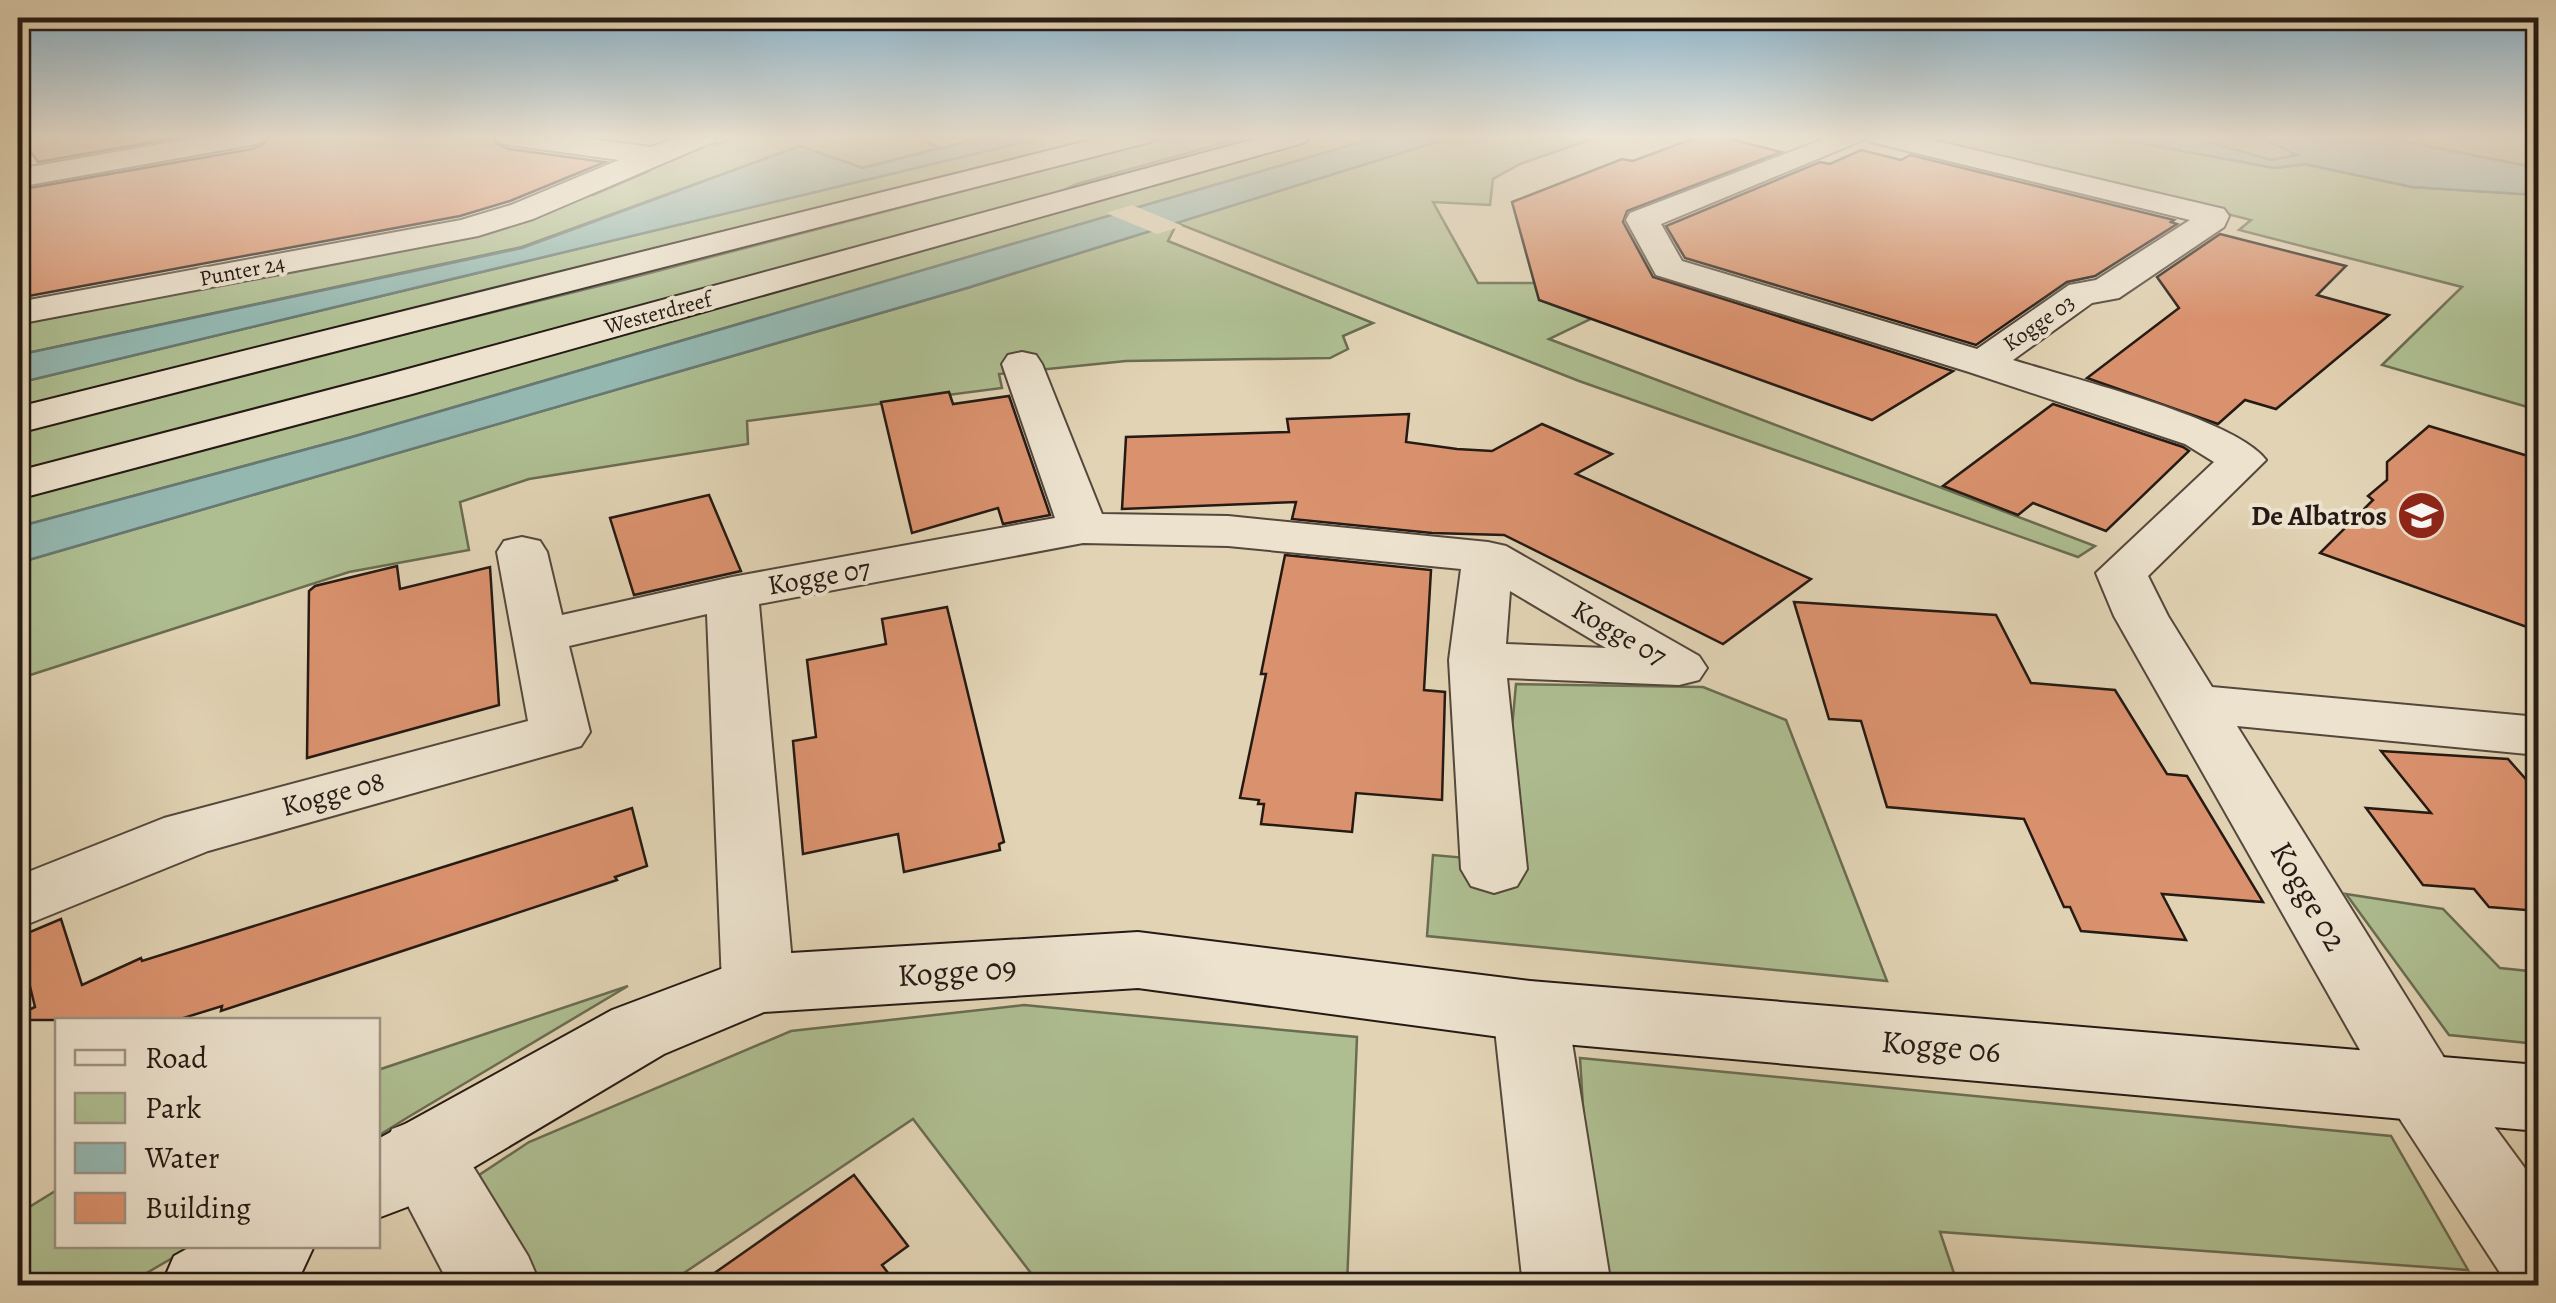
<svg xmlns="http://www.w3.org/2000/svg" width="2556" height="1303" font-family="Alegreya,serif">
<style>
.green{fill:#aebe91;stroke:#6a6c52;stroke-width:2.5}
.water{fill:#94b7b0;stroke:#687872;stroke-width:2.5}
.pier{fill:#e1d3b4}
.building{fill:#da926e;stroke:#251a14;stroke-width:2.5}
.lines{fill:none;stroke-linecap:round;stroke-linejoin:round}
.street-casing{stroke:#54483c;stroke-width:4}
.secondary-casing{stroke:#251a14;stroke-width:4}
.street{fill:#ece2ce;fill-rule:evenodd}
.secondary{fill:#ece2ce;fill-rule:evenodd}
.labels{text-anchor:middle;dominant-baseline:central;stroke-width:8;stroke-linejoin:round;paint-order:stroke}
.far-street-label{font-size:22px;fill:#251a14;stroke:#ece2ce}
.poi-label{font-size:28px;font-weight:bold;fill:#251a14;stroke:#ece2ce;text-anchor:end}
.street-label{font-size:28px;fill:#251a14;stroke:#ece2ce}
.near-street-label{font-size:32px;fill:#251a14;stroke:#ece2ce}
</style>
<rect width="100%" height="100%" fill="#e1d3b4"/>
<filter id="stains"><feTurbulence type="fractalNoise" baseFrequency=".002" numOctaves="4"/><feColorMatrix values="0 0 0 0 .2 0 0 0 0 .09 0 0 0 0 .02 0 0 0 .5 -.17"/></filter>
<radialGradient id="worn" r=".72"><stop offset=".6" stop-color="#630" stop-opacity="0"/><stop offset="1" stop-color="#630" stop-opacity=".3"/></radialGradient>
<!-- green -->
<g class="green">
<path d="M737,136H915L940,148L862,168L800,146L522,247L18,355V313L246,271L571,194L593,195L649,171L647,164L697,144H719Z"/>
<path d="M1049,136H1104L18,409V383Z"/>
<path d="M1174,136H1249L1077,184L1051,196L18,473V430L623,280Z"/>
<path d="M1318,136H1382L352,437L18,527V498L333,414Z"/>
<path d="M1456,136H1601L1520,164L1493,179L1490,205L1433,202L1478,283H1665L1549,339L2095,546L2078,557L1579,381L1177,223L1168,241L1373,323L1343,336L1348,349L1330,358L1126,361L999,374L1002,388L747,421L748,444L529,479L460,502L469,550L349,572L18,679V563L967,288Z"/>
<path d="M1898,136H2102L2275,168L2305,164L2412,187L2538,195V410L2382,365L2462,287L2239,230L2251,220L2018,160L1990,159Z"/>
<path d="M2187,136H2258L2297,155L2271,160Z"/>
<path d="M2375,136H2538V168Z"/>
<path d="M1516,684L1703,687L1786,720L1887,981L1427,936L1433,855L1500,861Z"/>
<path d="M2346,894L2443,909L2500,968L2538,972V1044L2449,1035Z"/>
<path d="M628,986L405,1119L378,1136V1070Z"/>
<path d="M1024,1005L1357,1037L1347,1285H1040L913,1119L666,1285H501L452,1193L529,1142L791,1031Z"/>
<path d="M1580,1058L2391,1136L2468,1270L1940,1232L1958,1285H1594Z"/>
<path d="M57,1190L58,1246H193L126,1285H18V1214Z"/>
</g>
<!-- water -->
<g class="water">
<path d="M989,136H1049L18,383V355L522,248L800,146L863,168Z"/>
<path d="M1382,136H1456L967,288L18,563V527L352,437Z"/>
<path d="M2102,136H2187L2271,160L2297,155L2258,136H2375L2538,168V195L2412,187L2305,164L2275,168Z"/>
</g>
<!-- pier -->
<path class="pier" d="M1132,205L1183,226L1157,234L1106,213Z"/>
<!-- building -->
<g class="building">
<path d="M19,136H187L38,162Z"/>
<path d="M269,136H492L497,144L509,149L605,162L510,201L460,216L18,298V190L252,149L264,144Z"/>
<path d="M1700,136H1718L1781,152L1627,211L1623,222L1653,277L1953,371L1872,420L1539,300L1512,202L1622,159L1633,161Z"/>
<path d="M1861,150L1901,160L1910,155L2174,220L2171,222L2177,224L2095,276L2067,282L1976,345L1685,258L1666,226L1820,162L1830,164Z"/>
<path d="M2220,234L2346,266L2317,295L2389,315L2276,409L2245,400L2218,424L2087,378L2179,308L2157,277Z"/>
<path d="M949,392L953,404L1009,396L1050,515L1003,524L998,508L912,533L881,402Z"/>
<path d="M2053,404L2183,447L2189,451L2106,531L2033,503L2018,515L1943,486Z"/>
<path d="M1409,414L1406,442L1457,449L1492,451L1542,424L1612,454L1576,474L1811,579L1723,644L1504,535L1432,533L1292,519L1296,502L1122,509L1126,437L1289,432L1287,419Z"/>
<path d="M2429,426L2538,459V631L2320,553L2373,500L2368,496L2387,480V462Z"/>
<path d="M709,495L741,571L634,595L610,518Z"/>
<path d="M1285,555L1431,570L1424,690L1445,692L1442,800L1356,793L1352,832L1261,824L1264,804H1258L1259,800L1240,798L1266,674H1261Z"/>
<path d="M397,566L400,589L490,567L499,705L307,758L309,591L315,586Z"/>
<path d="M1794,602L1996,615L2031,683L2115,690L2167,774L2187,776L2263,902L2162,894L2186,940L2081,931L2070,907H2064L2024,819L1887,807L1861,721L1829,719Z"/>
<path d="M947,607L1004,842L999,844L1000,850L904,872L898,834L803,854L793,741L816,737L807,660L886,644L882,619Z"/>
<path d="M2381,751L2508,759L2538,793V911L2489,907L2474,889L2423,885L2366,808L2431,813Z"/>
<path d="M632,808L647,866L615,877L617,880L221,1011L222,1006L177,1020H18V1015L35,1007L18,937L61,919L82,985L141,958L142,961Z"/>
<path d="M854,1175L908,1246L882,1265L898,1286H696Z"/>
</g>
<g class="lines">
<defs>
<g id="street">
<path d="M206,136H265L261,142L251,145L18,187V169Z"/>
<path d="M496,136H567L651,147L680,136H717L713,142L533,219L478,236L18,324V302L461,220L511,205L619,160L510,145L500,142Z"/>
<path d="M1832,136H1915L2224,209L2229,216L2224,227L2119,298L2092,303L2013,360C2067,377 2237,419 2266,460L2148,576L2168,616L2212,687L2538,717V755L2237,726L2448,1064L2538,1186V1286L2508,1285L2394,1110L2114,616L2096,573L2214,462L2185,444L1969,372L1656,275L1626,220L1630,213ZM1868,138L1871,142L2190,220L2096,280L2069,285L1977,349L1682,261L1661,224Z"/>
<path d="M1022,352L1036,355L1042,364L1102,514L1228,516L1488,542L1506,546L1699,656L1707,668L1699,680L1679,685L1507,678L1527,869L1517,886L1494,893L1471,886L1461,869L1449,660L1461,569L1228,546L1083,543L759,604L794,984L784,1004L758,1013L732,1004L722,984L707,614L569,646L590,732L581,746L208,851L18,928V876L164,818L528,721L497,552L504,541L522,537L540,541L547,552L562,615L732,577L1055,518L1002,364L1008,355ZM1510,591L1606,648L1506,644Z"/>
<path d="M1530,981L1556,990L1567,1011L1611,1286H1523L1493,1011L1504,990Z"/>
<path d="M421,1118L450,1129L528,1256L541,1286H450L381,1154L392,1129Z"/>
</g>
<g id="secondary">
<path d="M1108,136H1154L1150,142L18,433V407Z"/>
<path d="M1266,136H1310L1306,142L412,394L18,499V471L382,376Z"/>
<path d="M1138,932L1530,981L2538,1065V1131L1530,1041L1138,988L764,1012L664,1054L407,1207L378,1218V1139L612,1010L758,955Z"/>
<path d="M192,1246H314L301,1274L284,1286H161L174,1256Z"/>
</g>
</defs>
<!-- street casing -->
<use href="#street" class="street-casing"/>
<!-- secondary casing -->
<use href="#secondary" class="secondary-casing"/>
<!-- street -->
<use href="#street" class="street"/>
<!-- secondary -->
<use href="#secondary" class="secondary"/>
</g>
<!-- sky -->
<linearGradient id="sky" x2="0" y2="1"><stop stop-color="#86b5d2"/><stop offset="0.43" stop-color="#f2ebdd"/><stop offset="1" stop-color="#f2ebdd" stop-opacity="0"/></linearGradient>
<rect width="2556" height="318" fill="url(#sky)"/>
<!-- icons -->
<defs>
<symbol id="school-disc" viewBox="-11 -11 22 22"><circle r="9.5" fill="#8f2418" stroke="#ece2ce"/><path d="M0-5L7-2L0 1L-7-2ZM-4 1L0 2.5L4 1V4Q0 6-4 4Z" fill="#fff"/></symbol>
</defs>
<g fill-rule="evenodd">
<use href="#school-disc" x="2394" y="488" width="55" height="55"/>
</g>
<g class="labels">
<!-- far-street labels -->
<g class="far-street-label">
<text transform="translate(242 271) rotate(-11)">Punter 24</text>
<text transform="translate(658 313) rotate(-15)">Westerdreef</text>
<text transform="translate(2039 323) rotate(-35)">Kogge 03</text>
</g>
<!-- poi labels -->
<g class="poi-label">
<text x="2387" y="516">De Albatros</text>
</g>
<!-- street labels -->
<g class="street-label">
<text transform="translate(819 577) rotate(-10)">Kogge 07</text>
<text transform="translate(1619 633) rotate(30)">Kogge 07</text>
<text transform="translate(333 794) rotate(-15)">Kogge 08</text>
</g>
<!-- near-street labels -->
<g class="near-street-label">
<text transform="translate(2309 896) rotate(60)">Kogge 02</text>
<text transform="translate(957 971) rotate(-4)">Kogge 09</text>
<text transform="translate(1941 1046) rotate(5)">Kogge 06</text>
</g>
</g>
<!-- margin -->
<rect width="2556" height="1303" fill="none" stroke="#e1d3b4" stroke-width="60"/>
<rect x="20" y="20" width="2516" height="1263" fill="none" stroke="#251a14" stroke-width="5"/>
<rect x="30" y="30" width="2496" height="1243" fill="none" stroke="#251a14" stroke-width="2.5"/>
<!-- legend -->
<rect x="55" y="1018" width="325" height="230" fill="#ece2ce" stroke="#9c9284" stroke-width="2.5"/>
<rect x="75" y="1050" width="50" height="15" fill="#ece2ce" stroke="#9c9284" stroke-width="2.5"/>
<text x="145" y="1068" font-size="30" fill="#251a14">Road</text>
<rect x="75" y="1093" width="50" height="30" fill="#aebe91" stroke="#9c9284" stroke-width="2.5"/>
<text x="145" y="1118" font-size="30" fill="#251a14">Park</text>
<rect x="75" y="1143" width="50" height="30" fill="#94b7b0" stroke="#9c9284" stroke-width="2.5"/>
<text x="145" y="1168" font-size="30" fill="#251a14">Water</text>
<rect x="75" y="1193" width="50" height="30" fill="#da926e" stroke="#9c9284" stroke-width="2.5"/>
<text x="145" y="1218" font-size="30" fill="#251a14">Building</text>
<rect width="100%" height="100%" filter="url(#stains)"/>
<rect width="100%" height="100%" fill="url(#worn)"/>
</svg>
